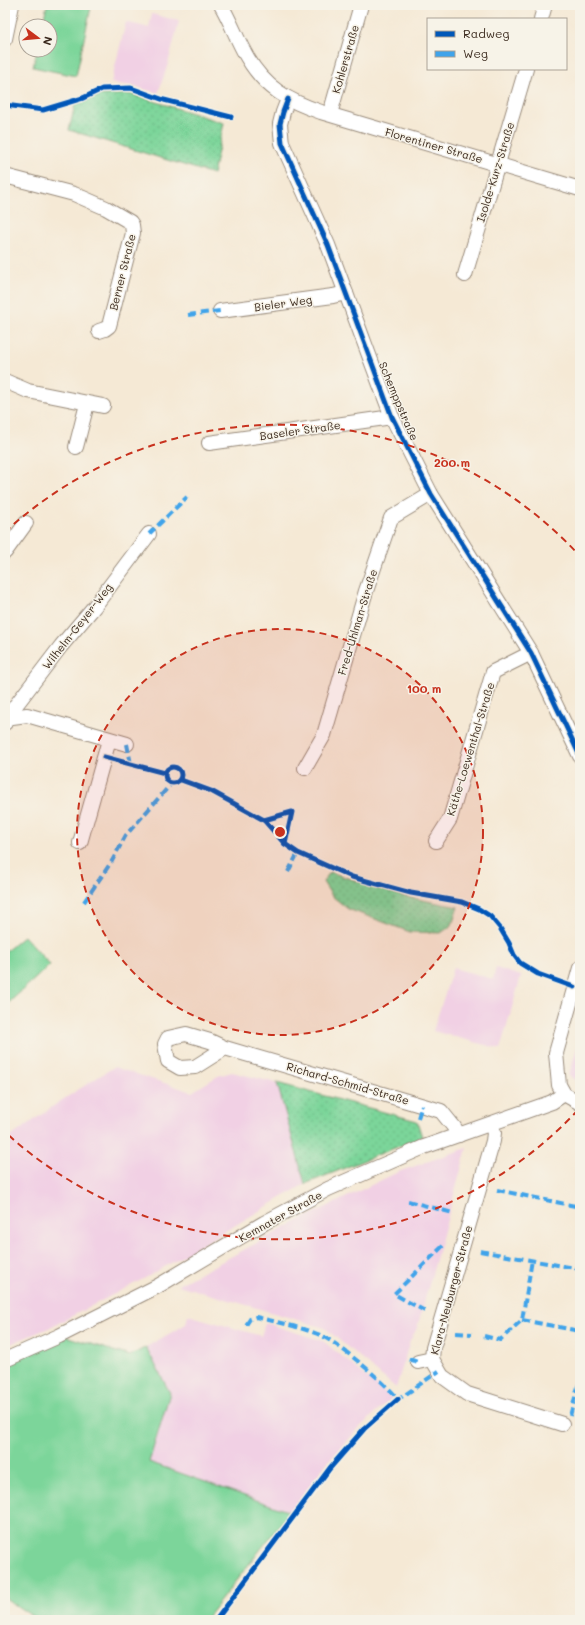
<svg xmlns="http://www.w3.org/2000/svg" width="585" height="1625" font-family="Mali,sans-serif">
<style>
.built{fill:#f1d0e4}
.park{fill:url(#park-dots);stroke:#5c805c}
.pitch{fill:#7cd59a;stroke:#5c805c}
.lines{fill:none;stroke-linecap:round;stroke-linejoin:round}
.minor-casing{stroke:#988a7a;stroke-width:16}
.minor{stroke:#fff;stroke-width:14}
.quiet{stroke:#3fa3ea;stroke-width:4;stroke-dasharray:8 4;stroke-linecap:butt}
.cycleway-casing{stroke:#f7f3e8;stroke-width:8}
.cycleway{stroke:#0057b8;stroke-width:5}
.ring{fill:none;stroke:#c8321e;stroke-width:2;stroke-dasharray:7 5}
.labels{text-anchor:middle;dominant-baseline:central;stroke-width:3;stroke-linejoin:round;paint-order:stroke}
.street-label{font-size:11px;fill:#3b2a1e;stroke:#f7f3e8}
.centre{fill:#c8321e;stroke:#f7f3e8;stroke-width:2}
.ring-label{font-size:12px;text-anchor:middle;font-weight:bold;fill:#c8321e;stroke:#f7f3e8;stroke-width:3;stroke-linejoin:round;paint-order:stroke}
</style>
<defs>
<pattern id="park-dots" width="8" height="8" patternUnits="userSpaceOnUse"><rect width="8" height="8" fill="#7cd59a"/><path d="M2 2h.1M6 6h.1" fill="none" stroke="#6cb784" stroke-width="1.8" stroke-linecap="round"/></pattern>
</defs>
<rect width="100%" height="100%" fill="#f7f3e8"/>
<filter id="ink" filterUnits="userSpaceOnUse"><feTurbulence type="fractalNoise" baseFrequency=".025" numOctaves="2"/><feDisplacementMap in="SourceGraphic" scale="8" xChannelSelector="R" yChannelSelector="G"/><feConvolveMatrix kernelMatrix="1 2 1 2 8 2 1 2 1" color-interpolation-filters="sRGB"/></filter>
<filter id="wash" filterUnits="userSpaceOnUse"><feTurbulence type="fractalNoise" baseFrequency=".012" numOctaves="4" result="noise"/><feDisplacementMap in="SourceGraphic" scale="16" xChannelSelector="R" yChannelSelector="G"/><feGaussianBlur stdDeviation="0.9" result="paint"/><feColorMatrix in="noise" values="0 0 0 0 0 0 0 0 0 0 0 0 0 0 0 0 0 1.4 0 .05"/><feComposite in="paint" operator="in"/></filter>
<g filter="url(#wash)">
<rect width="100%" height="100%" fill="#f5e9d5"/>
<!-- built -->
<g class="built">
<path d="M152,14L179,21L168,64L158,93L133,86L111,83L126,22L149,28Z"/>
<path d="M453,968L493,979L496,968L521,976L500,1049L433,1031Z"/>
<path d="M580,1037V1085L569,1075Z"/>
<path d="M114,1067L192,1092L218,1076L232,1072L277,1083L305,1184L149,1276L51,1327L5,1346V1141L59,1102Z"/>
<path d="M467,1148L417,1328L410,1341L396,1388L325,1328L178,1285L294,1223L398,1172Z"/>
<path d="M188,1315L261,1336L265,1323L323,1341L392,1398L361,1426L325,1465L290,1512L149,1462L170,1393L146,1347L186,1324Z"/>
</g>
<!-- park -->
<g class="park">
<path d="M131,94L224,123L213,174L69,130L75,105L100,95Z"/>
<path d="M330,872L402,896L458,907L452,925L441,933L410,932L348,909L332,896L323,882Z"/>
<path d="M277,1083L417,1121L422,1137L305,1184Z"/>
</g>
<!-- pitch -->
<g class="pitch">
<path d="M47,5H79L91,7L76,76L33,67L37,50H50V26H42Z"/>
<path d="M24,936L50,965L5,1006V952Z"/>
<path d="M65,1336L130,1356L146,1347L170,1393L149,1462L290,1512L205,1620H38L5,1598V1364Z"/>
</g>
</g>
<g filter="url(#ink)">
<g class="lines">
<defs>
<g id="minor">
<path d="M221,5C231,22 237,40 247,57C265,88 288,101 321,112L580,189"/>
<path d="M541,19L545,5"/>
<path d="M5,39L12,5"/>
<path d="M288,99L283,112L280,124L282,143L328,245L392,417L431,494L531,653L580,756"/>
<path d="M330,114L361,5"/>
<path d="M5,176L74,194L106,208L130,222L132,225L133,233L109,326L105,329L99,331"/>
<path d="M465,275L526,69"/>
<path d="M220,311L333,296L346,293"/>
<path d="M5,381L28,391L103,406"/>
<path d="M209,443L392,417"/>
<path d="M76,447L87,404"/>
<path d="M5,552L26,523"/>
<path d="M5,718L27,715L127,744"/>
<path d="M5,723L6,719L16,705L61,646L94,607L149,534"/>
<path d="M305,768L324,735L366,591L391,518L431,494"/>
<path d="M436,841L450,819L493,672L531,653"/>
<path d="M80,843L109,740"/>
<path d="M580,968L556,1053L559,1085L564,1094L580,1103"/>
<path d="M225,1048L195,1067L180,1068L168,1061L165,1044L168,1038L186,1034L210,1041L225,1048L441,1111L454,1127L459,1135"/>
<path d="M491,1124L494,1133L493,1141L433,1348L432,1359L442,1376L467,1394L562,1424"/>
<path d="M5,1360L59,1336L158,1286L264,1223L328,1189L424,1147L552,1102L564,1094"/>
<path d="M418,1362L432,1359"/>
</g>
</defs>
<!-- minor casing -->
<use href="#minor" class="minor-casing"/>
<!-- minor -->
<use href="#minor" class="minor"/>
<!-- quiet -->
<g class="quiet">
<path d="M188,315L220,311"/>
<path d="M149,534L187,497"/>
<path d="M127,744L131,764"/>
<path d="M288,872L298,853"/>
<path d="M84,902L112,861L126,835L172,783"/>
<path d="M418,1118L422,1105"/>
<path d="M497,1190L580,1207"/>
<path d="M408,1201L453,1213"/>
<path d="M480,1251L580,1269"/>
<path d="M425,1311L394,1294L445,1244"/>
<path d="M522,1320L580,1331"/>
<path d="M246,1325L250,1319L256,1317C277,1322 300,1327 320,1335C336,1341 388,1385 398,1399"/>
<path d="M456,1333L472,1334"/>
<path d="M484,1336L500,1340L522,1320L532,1260"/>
<path d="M409,1359L418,1362"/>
<path d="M396,1401L439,1371"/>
<path d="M570,1416L580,1379"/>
</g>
<defs>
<g id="cycleway">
<path d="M288,99L283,112L280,124L282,143L328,245L392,417L431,494L531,653L580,756"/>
<path d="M5,105L43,110L83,98L102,89L131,88L164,100L231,117"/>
<path d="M104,757L165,773"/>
<circle cx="173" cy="775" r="8"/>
<path d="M181,780L211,791L264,820L285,844L298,853L352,877L411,893L462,902L479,909L490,916L500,928L509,943L514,955L520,963L538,974L574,987"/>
<path d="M264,820L292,812L285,844"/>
<path d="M216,1620L330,1468L364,1429L398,1399"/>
</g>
</defs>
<!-- cycleway casing -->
<use href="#cycleway" class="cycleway-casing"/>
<!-- cycleway -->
<use href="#cycleway" class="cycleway"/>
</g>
</g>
<!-- distance rings -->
<circle cx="280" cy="832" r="203" fill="#c8321e" fill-opacity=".12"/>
<g class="ring">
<circle cx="280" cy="832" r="203"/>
<path d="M578 1110A407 407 0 0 1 5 1132M5 532A407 407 0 0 1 578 554"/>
</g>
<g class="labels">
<!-- street labels -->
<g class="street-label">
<text transform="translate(345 59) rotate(-74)">Kohlerstraße</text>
<text transform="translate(434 145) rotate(16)">Florentiner Straße</text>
<text transform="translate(495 172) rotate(-73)">Isolde-Kurz-Straße</text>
<text transform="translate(122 272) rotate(-76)">Berner Straße</text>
<text transform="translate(283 303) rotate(-8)">Bieler Weg</text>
<text transform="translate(399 401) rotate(67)">Schemppstraße</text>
<text transform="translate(300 430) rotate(-8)">Baseler Straße</text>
<text transform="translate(357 622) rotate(-73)">Fred-Uhlman-Straße</text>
<text transform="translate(77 626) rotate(-52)">Wilhelm-Geyer-Weg</text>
<text transform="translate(470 749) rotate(-73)">Käthe-Loewenthal-Straße</text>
<text transform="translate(348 1083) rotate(16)">Richard-Schmid-Straße</text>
<text transform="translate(280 1216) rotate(-29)">Kemnater Straße</text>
<text transform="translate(451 1290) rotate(-75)">Klara-Neuburger-Straße</text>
</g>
</g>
<circle cx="280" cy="832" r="6" class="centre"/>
<g class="ring-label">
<text x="452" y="467">200 m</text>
<text x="424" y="693">100 m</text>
</g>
<!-- margin -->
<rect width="585" height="1625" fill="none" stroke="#f7f3e8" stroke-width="20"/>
<!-- legend -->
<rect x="427" y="18" width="140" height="52" fill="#f7f3e8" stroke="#aca397"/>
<rect x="435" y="31" width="20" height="6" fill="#0057b8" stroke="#aca397"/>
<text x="463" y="38" font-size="12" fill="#3b2a1e">Radweg</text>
<rect x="435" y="51" width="20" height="6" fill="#3fa3ea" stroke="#aca397"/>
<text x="463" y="58" font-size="12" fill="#3b2a1e">Weg</text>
<!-- north arrow -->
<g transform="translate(38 38) rotate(106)"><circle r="19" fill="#f7f3e8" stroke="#aca397"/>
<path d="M0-3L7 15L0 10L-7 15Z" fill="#c8321e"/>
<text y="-6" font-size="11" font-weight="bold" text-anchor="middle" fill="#3b2a1e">N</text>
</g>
</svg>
